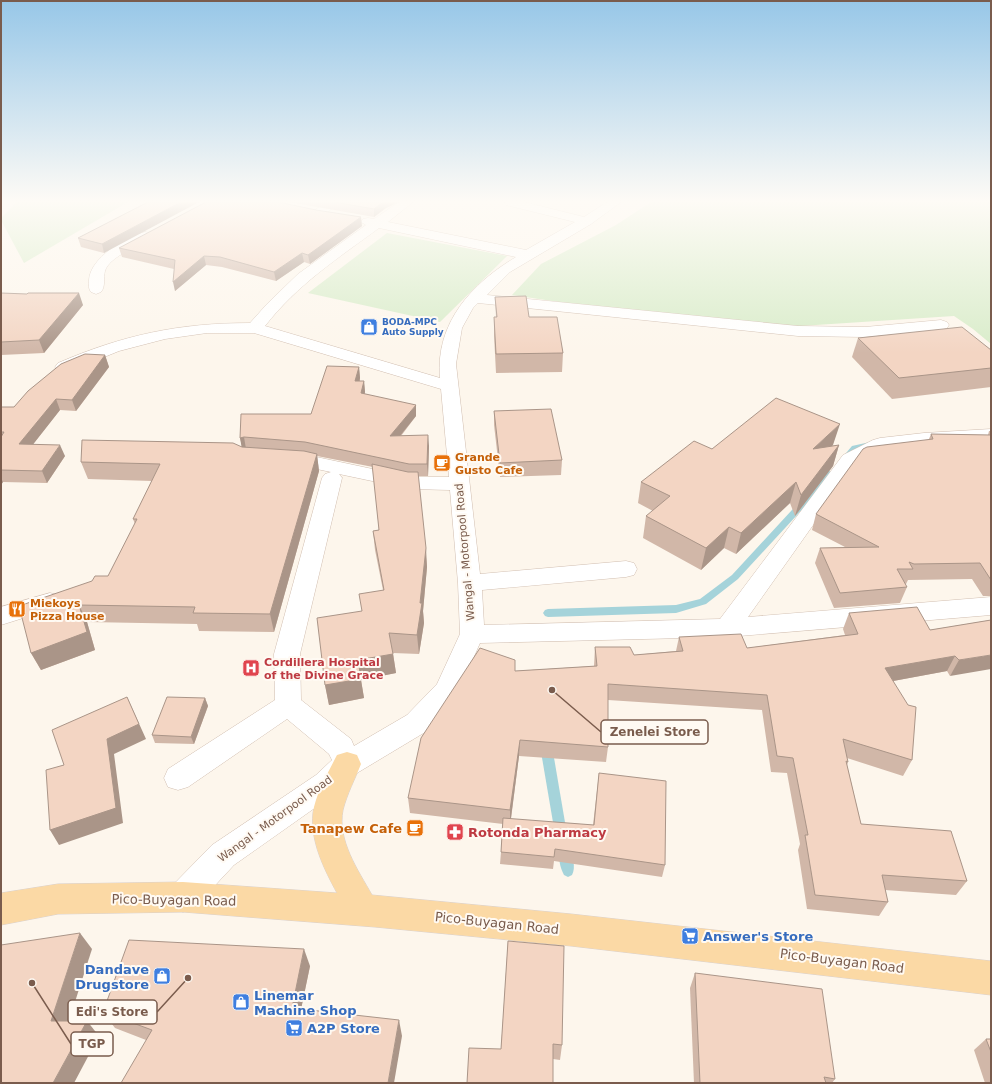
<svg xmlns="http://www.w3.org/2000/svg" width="992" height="1084" font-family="'DejaVu Sans',sans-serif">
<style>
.green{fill:#d8ecc9}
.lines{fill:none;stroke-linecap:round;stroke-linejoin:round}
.stream{fill:#a5d3da;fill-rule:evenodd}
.minor-casing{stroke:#d1beb0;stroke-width:1}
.major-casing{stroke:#dad1cd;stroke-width:1}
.minor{fill:#fff;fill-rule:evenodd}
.major{fill:#fbd9a5;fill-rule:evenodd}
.wall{fill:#d1b7a8}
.shaded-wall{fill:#aa9588}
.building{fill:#f3d5c3;stroke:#aa9588}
.labels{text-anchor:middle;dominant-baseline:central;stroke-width:4;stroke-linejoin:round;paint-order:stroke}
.far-shop-label{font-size:9px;font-weight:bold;fill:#366cbe;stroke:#fffaf3;text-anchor:start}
.food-label{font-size:11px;font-weight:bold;fill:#c56008;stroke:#fffaf3;text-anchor:start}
.street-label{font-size:11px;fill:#7a5c4d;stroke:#fffaf3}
.health-label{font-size:11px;font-weight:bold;fill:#be3a42;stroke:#fffaf3;text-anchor:start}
.near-food-label{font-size:13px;font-weight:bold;fill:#c56008;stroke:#fffaf3;text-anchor:end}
.near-health-label{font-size:13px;font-weight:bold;fill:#be3a42;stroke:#fffaf3;text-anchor:start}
.near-street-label{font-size:13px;fill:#7a5c4d;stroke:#fffaf3}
.near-shop-label{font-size:13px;font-weight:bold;fill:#366cbe;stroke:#fffaf3;text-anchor:start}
.leader{fill:none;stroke:#7a5c4d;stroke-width:1.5}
.callout-dot{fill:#7a5c4d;stroke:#fffaf3;stroke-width:1.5}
.callout{fill:#fffaf3;stroke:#7a5c4d;stroke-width:1.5}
.callout-label{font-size:12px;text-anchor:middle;font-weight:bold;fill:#7a5c4d}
</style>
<rect width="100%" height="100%" fill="#fdf6ec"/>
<!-- green -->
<g class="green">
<path d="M17,202H128L24,263L1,220V218Z"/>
<path d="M651,202H991V344L973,329L954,316L785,327L720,326L512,295L541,264L616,225Z"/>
<path d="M387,233L507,256L440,322L308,293Z"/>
</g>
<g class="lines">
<!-- stream -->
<g class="stream">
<path d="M870,442L874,444L873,446L858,450L848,461H845L841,459L852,446Z"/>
<path d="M830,471L834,474L833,476L738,579L706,604L676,613L548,617L545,616L543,613L545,610L548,609L676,605L700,599L732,575L827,472Z"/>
<path d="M546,741L550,743L552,746L567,834L565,838L561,840L557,838L555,834L540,746L542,743Z"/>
<path d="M565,846L569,848C573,855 576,868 572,875L568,877L564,875C560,868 557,855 561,848Z"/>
</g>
<defs>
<g id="minor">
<path d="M327,202H341L322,216H312L311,213Z"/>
<path d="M399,202H413L388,222L526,250L575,222L506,205L504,202H524L584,217L607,202H621L591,224L510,272L487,295L798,326L865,327L941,320L947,322L949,325L947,328L941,330L865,337L798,336L478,303L473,308L462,328L456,364L480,574L626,561L634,563L637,569L634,575L626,577L482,590L484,625L720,619L843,455L873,440L880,438L924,433L991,429V441L924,445L884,449L857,463L748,617L991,597V615L727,637L480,643L456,697L427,731L357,773L336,793L234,865L194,908L183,912L172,908L167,897L172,886L212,845L316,775L332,760L329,754L287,719L188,787L178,790L168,787L164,778L168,769L275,700L274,654L322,478L325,474L331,472L307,467L282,464L279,460L282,456L289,454L307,455L410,477H449L441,389L254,333H207L165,339L119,351L70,371L64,372L58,371L55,367L58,363C123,335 179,323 250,323L267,304L298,274L366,225L361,222L363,219L368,218L374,219ZM379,228L516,257C472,283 435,323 440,378L265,326C298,284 337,259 379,228ZM339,474L410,489L450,490L458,583L460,634L437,684L407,715L354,746L351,739L301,700L300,654L342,478Z"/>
<path d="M145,232L150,233L152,236L150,239C138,246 109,257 105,271C103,278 106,286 101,292L96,294L91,292C88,288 89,285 89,280C90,258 125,237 145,232Z"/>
<path d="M50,593L58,595L62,601L58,607L1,625V607Z"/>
</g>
<path id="major" d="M347,752L357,755L361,764C355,779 347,794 343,810C337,840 358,870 372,895L571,914L991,961V995L571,946L375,927L183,912L58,914L1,925V893L58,884L183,882L337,893C324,869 310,841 313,813C315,795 329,771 337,755Z"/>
</defs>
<!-- minor casing -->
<use href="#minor" class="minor-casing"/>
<!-- major casing -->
<use href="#major" class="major-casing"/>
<!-- minor -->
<use href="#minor" class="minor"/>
<!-- major -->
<use href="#major" class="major"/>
</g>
<!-- wall -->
<g class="wall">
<path d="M148,202L104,253L81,247L78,238Z"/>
<path d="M289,202H399L386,208L374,217Z"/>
<path d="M362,226L310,264L304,262L276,281L222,267L206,265L175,291L174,269L122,257L119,248Z"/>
<path d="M1,293L83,305L44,353L1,355Z"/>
<path d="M495,297L529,317L563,353L562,372L496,373L494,335V317H496Z"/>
<path d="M858,338L991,350V387L892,399L852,357Z"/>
<path d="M105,355L109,367L76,411L60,410L33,444L65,456L47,483L3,482L1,485V407H14Z"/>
<path d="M359,367L360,378V381H364L365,392V394L416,416L401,436L429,446L428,476H418L427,567L423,611L424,623L419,654L393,653L396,673L361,680L364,698L329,705L325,685L362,611L383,590L375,550L373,531L379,530L373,467L317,456L319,471L274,632L199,631L197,624L87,622L95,650L41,670L31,653L108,576L135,524L133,519L152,481L88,479L81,462L242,446L240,438L311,414Z"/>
<path d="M494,411L562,460L561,475L500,477L494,425Z"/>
<path d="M989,431H991V596H983L972,579L908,580L906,584H905L907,587L900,603L834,608L815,563L820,548L845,547L812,530L816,514L929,439L931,434L988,435Z"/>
<path d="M833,445L831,446L839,445L833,466L795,516L790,503L736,554L724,548L701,570L643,538L646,516L653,511L638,503L641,482L712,449Z"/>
<path d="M849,613L930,630L991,620L950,676L947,671L893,681L912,760L903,776L847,758L848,762L847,765L861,824L967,881L956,895L885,890L888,902L879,916L807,909L798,850L800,844L787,773L771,772L762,710L608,700V747L606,762L519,756L511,819L593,825L599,773L665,865L662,877L554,861L553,869L500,864L501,852L503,824L410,813L408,798L515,671L594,666L595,647L634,655L676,651L679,637L747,648L845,635L843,629Z"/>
<path d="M205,698L208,706L194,744L155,743L152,735Z"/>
<path d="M508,941L562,1045L560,1060L553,1059L501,1049Z"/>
<path d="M310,966L301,1009L402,1036L146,1040L115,1028L103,1012Z"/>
<path d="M695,973L835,1079L832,1083H694L690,988Z"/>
<path d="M986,1039H991V1083H985L974,1050Z"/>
</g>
<!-- shaded-wall -->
<g class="shaded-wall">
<path d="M181,202H199L104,253L102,244Z"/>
<path d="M383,202H399L386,208L374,217V209Z"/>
<path d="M361,217L362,226L310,264L308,255Z"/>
<path d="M302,253L304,262L276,281L274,272Z"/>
<path d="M204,256L206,265L175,291L173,282Z"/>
<path d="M79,293L83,305L44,353L39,340Z"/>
<path d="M105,355L109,367L76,411L72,400Z"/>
<path d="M359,367L360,378L357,392L355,381Z"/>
<path d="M364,381L365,392L362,404L361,393Z"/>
<path d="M56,399L60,410L24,456L19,444Z"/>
<path d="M416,405V416L391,447L390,436Z"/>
<path d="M840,424L833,445L807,470L813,449Z"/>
<path d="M428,435L429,446L428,476L427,464Z"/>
<path d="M244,437L246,449H242L240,438Z"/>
<path d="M60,445L65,456L47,483L42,471Z"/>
<path d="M839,445L833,466L795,516L801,495Z"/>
<path d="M317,454L319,471L274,632L270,614Z"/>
<path d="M1,478L3,482L1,485Z"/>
<path d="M796,482L790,503L736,554L741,533Z"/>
<path d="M729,527L724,548L701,570L706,548Z"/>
<path d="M426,548L427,567L423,611L424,623L419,654L417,635L420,603Z"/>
<path d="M79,605L87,622L95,650L41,670L31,653Z"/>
<path d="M393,654L396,673L361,680L364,698L329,705L325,685L358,660Z"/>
<path d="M991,655V669L950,676L959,660Z"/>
<path d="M955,656L947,671L877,684L885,668Z"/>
<path d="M127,697L146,739L114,754L123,823L59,845L50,830L107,739Z"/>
<path d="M205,698L208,706L194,744L191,737Z"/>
<path d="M520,740L519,756L510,825V810Z"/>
<path d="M1,769L2,770L1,847Z"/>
<path d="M80,933L92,949L64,1036L51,1021Z"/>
<path d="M304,949L310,966L298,1024L292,1008Z"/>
<path d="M399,1020L402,1036L394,1083H388Z"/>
<path d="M87,1021L99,1036L74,1083H53Z"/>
</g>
<!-- building -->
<g class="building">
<path d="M148,202H181L102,244L78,238Z"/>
<path d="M206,202H278L316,210L361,217L308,255L302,253L274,272L220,257L204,256L173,282L175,260L119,248Z"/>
<path d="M334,202H383L374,209Z"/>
<path d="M1,293L27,294L28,293H79L39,340L1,342Z"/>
<path d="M526,296L529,317H557L563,353L496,354L494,317H497L495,297Z"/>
<path d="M962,327L991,350V368L899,378L858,338Z"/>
<path d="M85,354L105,355L72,400L56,399L19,444L60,445L42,471L1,470V437L4,432H1V407H14L28,391L61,364Z"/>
<path d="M327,366L359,367L355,381H364L361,393L416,405L390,436L428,435L427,464H409L305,442L244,437L240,438L241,414H311Z"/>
<path d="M776,398L840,424L813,449L839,445L801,495L796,482L741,533L729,527L706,548L646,516L670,496L641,482L694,441L712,449Z"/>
<path d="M551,409L562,460L500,463L494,411Z"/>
<path d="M931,434L991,435V580L980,563L914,564L909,562L913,569H897L907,587L840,593L820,548L879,547L816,514L863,449L867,447L933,439Z"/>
<path d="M82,440L233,443L242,447L304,451L317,454L270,614L193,613L195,607L79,605L87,632L31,653L19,606L92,581L95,576H108L137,519H133L160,464L81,462Z"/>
<path d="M372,464L408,472H418L426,548L420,603H422L417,635L389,633L393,654L358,660L361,679L325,685L317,618L362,611L359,594L384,590L373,531L379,530Z"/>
<path d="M917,607L930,630L991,620V655L959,660L955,656L885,668L908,705L916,707L912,760L843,739L848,762L846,761L861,824L951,831L967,881L882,875L888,902L815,895L805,835H808L793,758L777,756L767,695L608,684V747L520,740L510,810L408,798L421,738L480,648L515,660V671L597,666L595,647H630L634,655L683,651L679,637L741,634L747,648L858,634L849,613Z"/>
<path d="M127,697L139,724L107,739L116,808L50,830L46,770L64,765L52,730Z"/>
<path d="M167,697L205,698L191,737L152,735Z"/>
<path d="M599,773L666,781L665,865L555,849L554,857L501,852L503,818L594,825Z"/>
<path d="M80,933L51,1021H87L53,1083H1V945Z"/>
<path d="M129,940L304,949L292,1008L399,1020L388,1083H121L152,1030L103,1012Z"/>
<path d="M508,941L564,946L562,1045L553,1044V1083H467L469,1048L501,1049Z"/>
<path d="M695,973L822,989L835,1079L824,1077L826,1083H700Z"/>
<path d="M986,1039H991V1052Z"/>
</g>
<!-- sky -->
<linearGradient id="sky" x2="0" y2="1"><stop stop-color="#97c7e8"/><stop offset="0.57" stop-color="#fefbf6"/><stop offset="1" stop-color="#fefbf6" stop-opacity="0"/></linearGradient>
<rect width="992" height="353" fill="url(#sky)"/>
<!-- icons -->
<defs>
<symbol id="shop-square" viewBox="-11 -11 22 22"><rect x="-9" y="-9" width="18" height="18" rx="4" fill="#3f7fe0" stroke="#fffaf3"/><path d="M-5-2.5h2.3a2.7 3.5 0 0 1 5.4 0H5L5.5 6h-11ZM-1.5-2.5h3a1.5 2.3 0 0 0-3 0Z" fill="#fff"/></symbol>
<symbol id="cafe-square" viewBox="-11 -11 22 22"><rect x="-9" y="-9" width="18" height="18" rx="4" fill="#e8710a" stroke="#fffaf3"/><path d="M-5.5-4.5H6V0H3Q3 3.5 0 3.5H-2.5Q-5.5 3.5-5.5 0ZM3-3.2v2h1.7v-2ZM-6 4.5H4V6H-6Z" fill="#fff"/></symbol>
<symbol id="restaurant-square" viewBox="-11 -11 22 22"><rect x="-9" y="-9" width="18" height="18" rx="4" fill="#e8710a" stroke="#fffaf3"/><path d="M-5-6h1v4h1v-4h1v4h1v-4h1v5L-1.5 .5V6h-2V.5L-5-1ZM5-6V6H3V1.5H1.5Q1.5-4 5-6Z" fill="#fff"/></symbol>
<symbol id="hospital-square" viewBox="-11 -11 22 22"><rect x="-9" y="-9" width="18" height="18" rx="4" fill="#e0444e" stroke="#fffaf3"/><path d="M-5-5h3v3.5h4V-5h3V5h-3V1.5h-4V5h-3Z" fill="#fff"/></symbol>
<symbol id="pharmacy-square" viewBox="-11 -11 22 22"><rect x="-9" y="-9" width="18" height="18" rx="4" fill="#e0444e" stroke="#fffaf3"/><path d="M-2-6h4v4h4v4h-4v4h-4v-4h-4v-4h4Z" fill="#fff"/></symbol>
<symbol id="supermarket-square" viewBox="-11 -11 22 22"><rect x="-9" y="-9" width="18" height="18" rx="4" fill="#3f7fe0" stroke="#fffaf3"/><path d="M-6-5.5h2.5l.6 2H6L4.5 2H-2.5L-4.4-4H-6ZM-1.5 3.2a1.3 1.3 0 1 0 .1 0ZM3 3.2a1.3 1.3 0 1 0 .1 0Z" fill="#fff"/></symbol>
</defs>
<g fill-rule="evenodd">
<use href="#shop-square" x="359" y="317" width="20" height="20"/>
<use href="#cafe-square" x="432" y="453" width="20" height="20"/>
<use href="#restaurant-square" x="7" y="599" width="20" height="20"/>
<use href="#hospital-square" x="241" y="658" width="20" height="20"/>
<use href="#cafe-square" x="405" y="818" width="20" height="20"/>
<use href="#pharmacy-square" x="445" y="822" width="20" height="20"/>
<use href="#supermarket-square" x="680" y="926" width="20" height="20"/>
<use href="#shop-square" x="152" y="966" width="20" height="20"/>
<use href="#shop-square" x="231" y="992" width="20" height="20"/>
<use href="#supermarket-square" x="284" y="1018" width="20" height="20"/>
</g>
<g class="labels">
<!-- far-shop labels -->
<g class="far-shop-label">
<text x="382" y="322">BODA-MPC<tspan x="382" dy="10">Auto Supply</tspan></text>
</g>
<!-- food labels -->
<g class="food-label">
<text x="455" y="457">Grande<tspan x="455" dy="13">Gusto Cafe</tspan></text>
<text x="30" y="603">Miekoys<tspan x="30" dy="13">Pizza House</tspan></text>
</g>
<!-- street labels -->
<g class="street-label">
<text transform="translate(465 552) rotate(-95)">Wangal - Motorpool Road</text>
<text transform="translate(275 819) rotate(-36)">Wangal - Motorpool Road</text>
</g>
<!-- health labels -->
<g class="health-label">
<text x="264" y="662">Cordillera Hospital<tspan x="264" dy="13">of the Divine Grace</tspan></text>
</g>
<!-- near-food labels -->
<g class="near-food-label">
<text x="402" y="828">Tanapew Cafe</text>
</g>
<!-- near-health labels -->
<g class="near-health-label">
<text x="468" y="832">Rotonda Pharmacy</text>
</g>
<!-- near-street labels -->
<g class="near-street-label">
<text transform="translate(174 900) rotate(1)">Pico-Buyagan Road</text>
<text transform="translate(497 923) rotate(6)">Pico-Buyagan Road</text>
<text transform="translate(842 961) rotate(7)">Pico-Buyagan Road</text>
</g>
<!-- near-shop labels -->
<g class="near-shop-label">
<text x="703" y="936">Answer's Store</text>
<text x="149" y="969" text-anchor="end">Dandave<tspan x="149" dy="15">Drugstore</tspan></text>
<text x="254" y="995">Linemar<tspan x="254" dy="15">Machine Shop</tspan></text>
<text x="307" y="1028">A2P Store</text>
</g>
</g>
<!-- callouts -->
<path class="leader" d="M552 690L601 732M188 978L157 1012M32 983L71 1044"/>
<g class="callout-dot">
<circle cx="552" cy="690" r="4"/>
<circle cx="188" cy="978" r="4"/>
<circle cx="32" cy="983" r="4"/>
</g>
<g class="callout">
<rect x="601" y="720" width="107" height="24" rx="4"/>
<rect x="68" y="1000" width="89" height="24" rx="4"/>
<rect x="71" y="1032" width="42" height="24" rx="4"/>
</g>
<g class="callout-label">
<text x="655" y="736">Zenelei Store</text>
<text x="112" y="1016">Edi's Store</text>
<text x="92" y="1048">TGP</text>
</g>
<!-- border -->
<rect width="992" height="1084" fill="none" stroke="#7a5c4d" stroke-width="4"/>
</svg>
